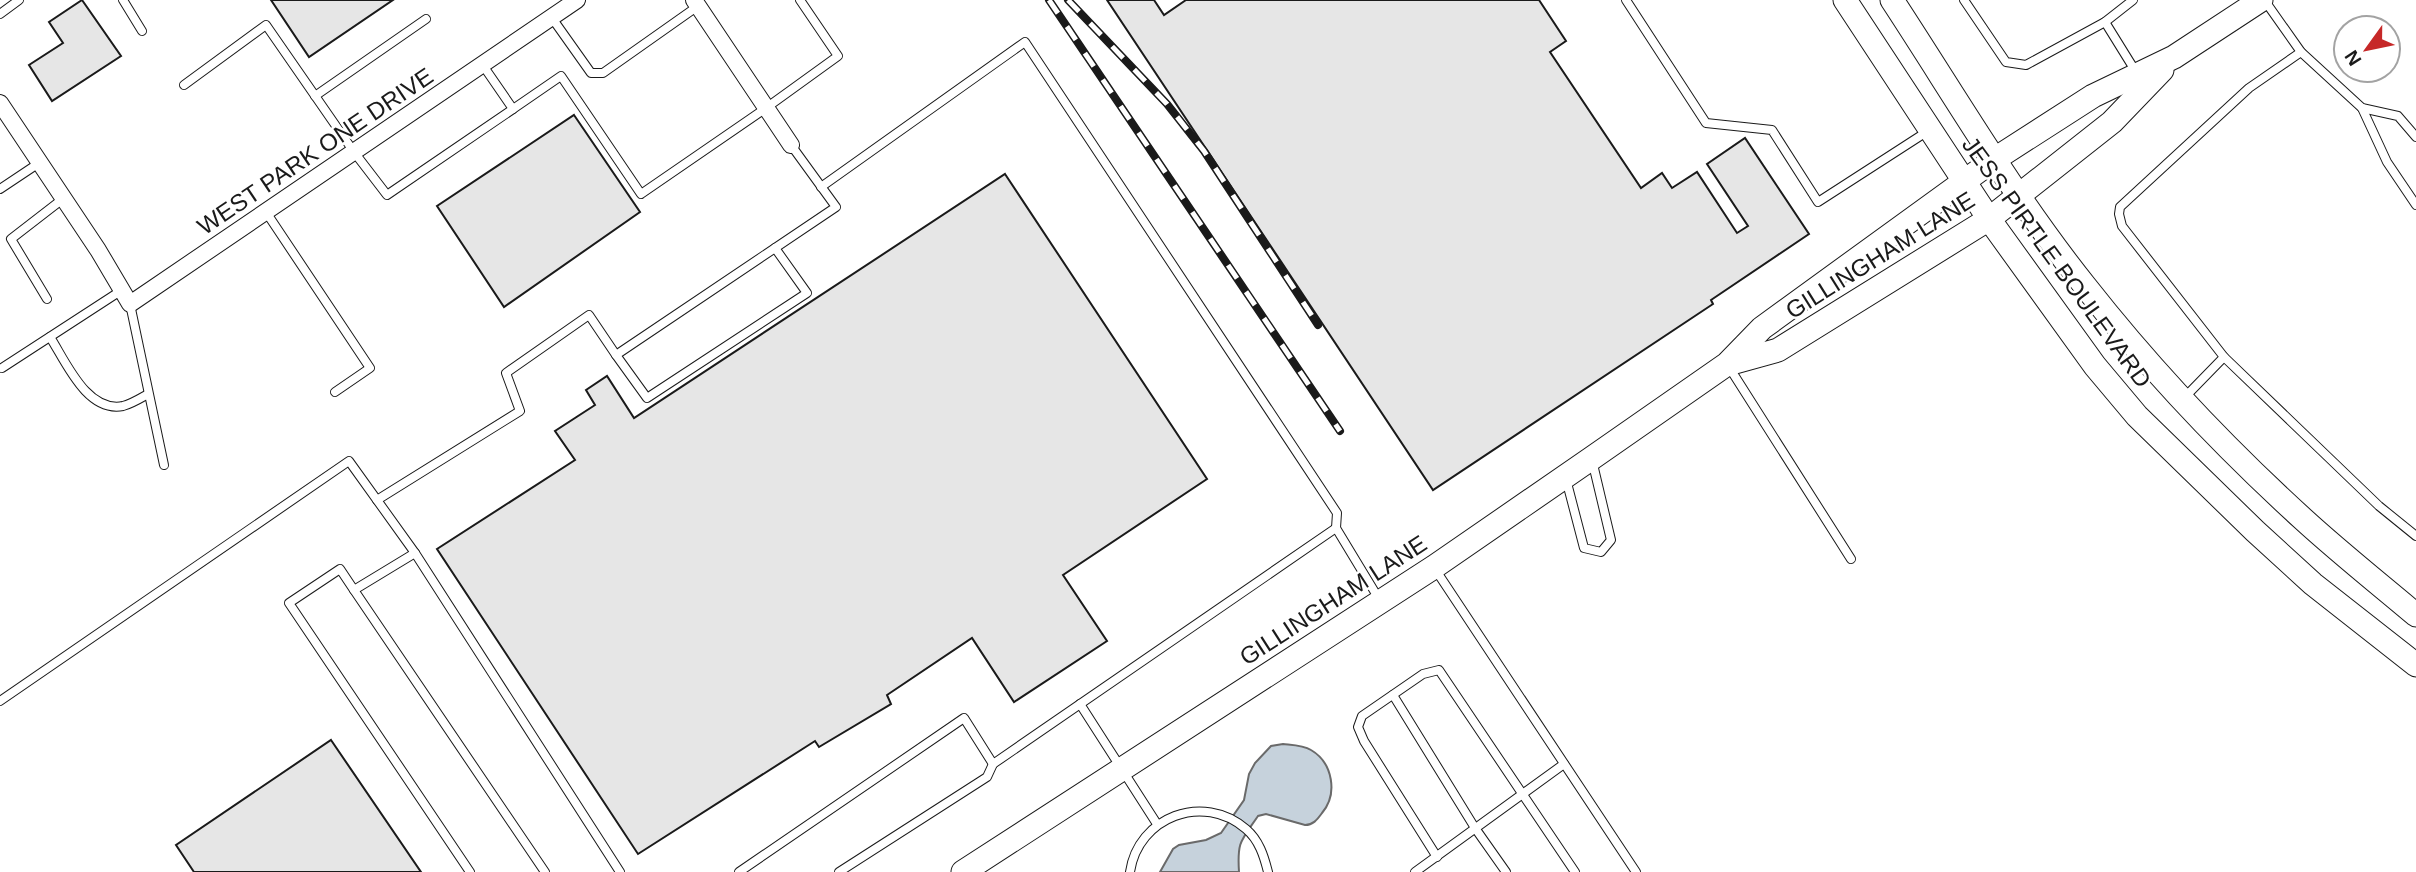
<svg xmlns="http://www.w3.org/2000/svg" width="2416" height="872" font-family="Helvetica,sans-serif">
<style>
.water{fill:#c6d2dc;stroke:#6a6a6a;stroke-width:2}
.building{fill:#e6e6e6;stroke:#1a1a1a;stroke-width:2}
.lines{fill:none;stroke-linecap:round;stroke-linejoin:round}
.lane-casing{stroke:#1a1a1a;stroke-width:10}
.street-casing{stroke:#1a1a1a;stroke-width:18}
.secondary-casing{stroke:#1a1a1a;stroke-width:25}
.lane{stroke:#fff;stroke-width:8}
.street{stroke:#fff;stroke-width:16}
.secondary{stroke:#fff;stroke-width:23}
.rail-casing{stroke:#1a1a1a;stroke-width:8}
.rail{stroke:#fff;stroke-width:5;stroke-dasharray:16;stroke-linecap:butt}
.labels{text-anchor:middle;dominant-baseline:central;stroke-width:5;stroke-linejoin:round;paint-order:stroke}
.street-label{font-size:24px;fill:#1a1a1a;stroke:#fff}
</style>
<rect width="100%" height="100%" fill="#fff"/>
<!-- water -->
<path class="water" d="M1283,744C1292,745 1303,745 1311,750C1333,763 1338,794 1322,813C1317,820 1313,825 1305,825L1266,814L1258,816C1241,841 1237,841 1239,872H1160L1173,849L1179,845L1206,840L1221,833L1244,800L1249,774L1255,763L1271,746Z"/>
<!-- building -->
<g class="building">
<path d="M82,0L121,56L52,101L29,65L63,43L49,22Z"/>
<path d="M271,0H393L309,57Z"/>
<path d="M1107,0H1154L1164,15L1186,0H1539L1566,41L1550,52L1641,188L1662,173L1672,188L1697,172L1737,233L1748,226L1707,164L1745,138L1809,234L1711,300L1713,304L1433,490Z"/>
<path d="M574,115L640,212L504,307L437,206Z"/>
<path d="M1005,174L1207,479L1063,575L1107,641L1014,702L972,638L887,695L891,704L819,747L815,741L638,854L437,549L575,460L555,431L595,405L586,390L607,376L634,418Z"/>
<path d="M331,740L421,872H194L176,845Z"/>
</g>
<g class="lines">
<defs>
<g id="lane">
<path d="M123,0L142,31"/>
<path d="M1626,0L1706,123L1772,130L1818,202L1928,131"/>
<path d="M1964,0L2006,62L2026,65L2105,22L2133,0"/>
<path d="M2265,1L2301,52L2362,108L2398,116L2416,137"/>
<path d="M0,14L19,0"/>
<path d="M552,18L591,73H603L698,6"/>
<path d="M2105,22L2136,72"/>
<path d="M184,85L266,25L354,152L387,195L513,109L482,64"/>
<path d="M315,96L426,19"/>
<path d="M2362,108L2387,162L2416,205"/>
<path d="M513,109L561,76L641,194L766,108L838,56L800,0"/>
<path d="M821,187L1025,42L1337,513L1336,528L1379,599"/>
<path d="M0,189L39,163"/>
<path d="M266,212L370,368L335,392"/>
<path d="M47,299L11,239L64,198"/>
<path d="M130,304L164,465"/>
<path d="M50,337C66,362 87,413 123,406C131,404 141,398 148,394"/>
<path d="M616,355L647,398L807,293L775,248"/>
<path d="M2224,357L2379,506L2416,536"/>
<path d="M1729,367L1851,559"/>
<path d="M2,368L122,290"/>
<path d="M2185,397L2224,357L2122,226L2119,214L2120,207L2249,88L2301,52"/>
<path d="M1566,479L1584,548L1601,552L1611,540L1592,460"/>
<path d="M377,500L520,411L506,373L589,315L616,355L836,207L791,145"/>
<path d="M415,553L620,872"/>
<path d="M1435,569L1636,872"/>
<path d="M354,590L340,569L289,603L470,872"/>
<path d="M1393,695L1475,828L1506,872"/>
<path d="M0,701L349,461L415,553L354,590L545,872"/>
<path d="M1080,704L1157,824"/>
<path d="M1437,857L1364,741L1358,727L1362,716L1423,674L1439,670L1575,872"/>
<path d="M739,872L964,718L993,764L1336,528"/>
<path d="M839,872L987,777L993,764"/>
<path d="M1130,872C1138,817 1203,792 1246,829C1259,840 1264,856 1268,872"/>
<path d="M1415,872L1564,764"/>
</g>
<g id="street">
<path d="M694,0L791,145"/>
<path d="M0,103L98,250L130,304L577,0"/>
</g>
<g id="secondary">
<path d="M1845,0L1989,219L2095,366L2137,416L2255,531L2313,584L2416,665"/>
<path d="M1892,0C1955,96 2013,196 2085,286C2151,370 2224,447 2303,519C2339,552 2378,583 2416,615"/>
<path d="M1728,364L1778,350L1989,219L2112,122L2162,70"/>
<path d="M963,872L1434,567L1592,458L1727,364L1762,328L1995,159L2093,96L2174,57L2261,0"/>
</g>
</defs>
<!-- lane casing -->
<use href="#lane" class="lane-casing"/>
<!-- street casing -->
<use href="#street" class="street-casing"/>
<!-- secondary casing -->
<use href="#secondary" class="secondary-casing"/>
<!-- lane -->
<use href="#lane" class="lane"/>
<!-- street -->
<use href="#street" class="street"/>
<!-- secondary -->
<use href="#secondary" class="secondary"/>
<defs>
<g id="rail">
<path d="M1049,0L1340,431"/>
<path d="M1068,0L1167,104L1204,151L1318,325"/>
</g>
</defs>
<!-- rail casing -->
<use href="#rail" class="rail-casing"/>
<!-- rail -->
<use href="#rail" class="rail"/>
</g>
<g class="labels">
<!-- street labels -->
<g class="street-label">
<text transform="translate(315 151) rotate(-34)">WEST PARK ONE DRIVE</text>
<text transform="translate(1880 255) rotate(-32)">GILLINGHAM LANE</text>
<text transform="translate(2057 262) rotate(54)">JESS PIRTLE BOULEVARD</text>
<text transform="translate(1333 600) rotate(-33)">GILLINGHAM LANE</text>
</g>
</g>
<!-- north arrow -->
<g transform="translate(2367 49) rotate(237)"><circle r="33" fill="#ffffff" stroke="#a3a3a3" stroke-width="2"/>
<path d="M0-5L12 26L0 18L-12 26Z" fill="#c62828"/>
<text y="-10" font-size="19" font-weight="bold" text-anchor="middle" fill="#1a1a1a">N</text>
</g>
</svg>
